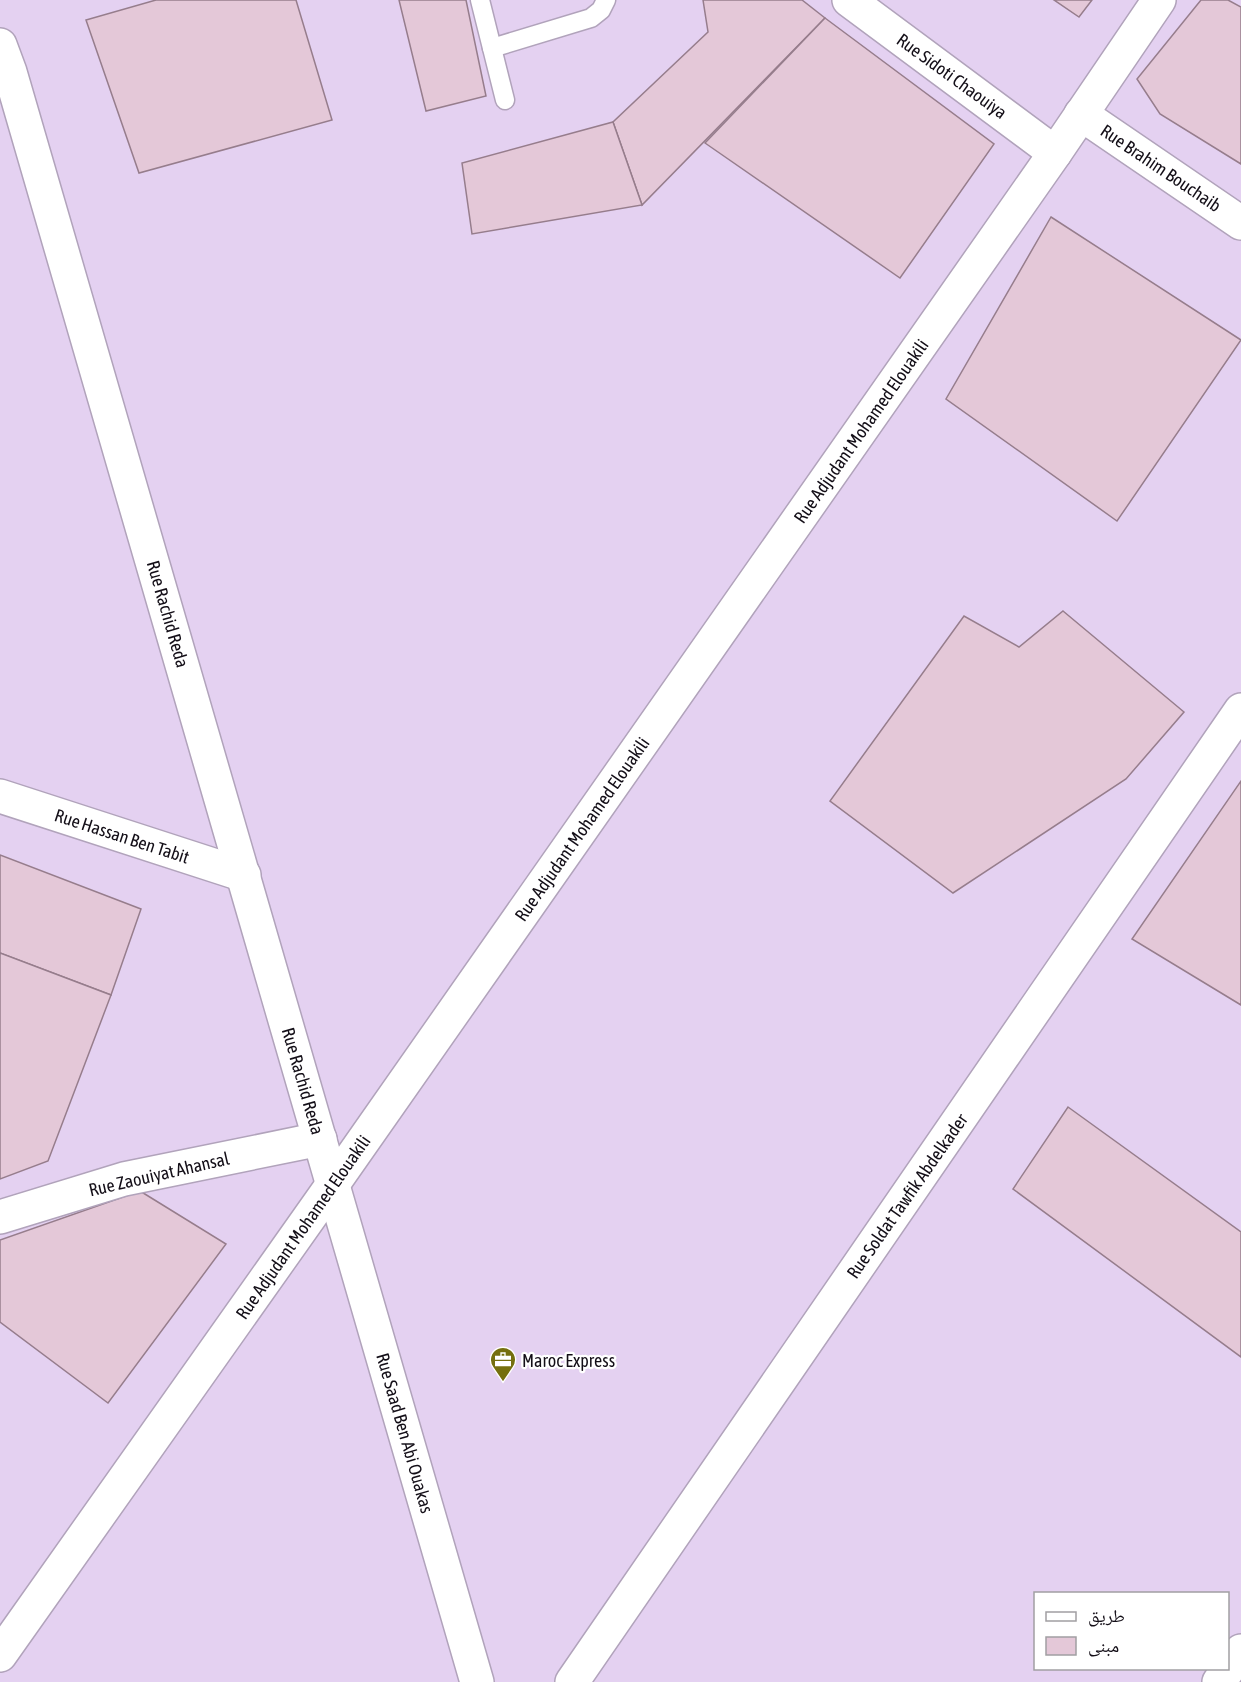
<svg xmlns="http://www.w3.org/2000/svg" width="1241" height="1682" font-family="'Asap Condensed','Noto Naskh Arabic',sans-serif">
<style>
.built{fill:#e4d1f1;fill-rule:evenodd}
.building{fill:#e4c8d8;stroke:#967d8c;stroke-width:1.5}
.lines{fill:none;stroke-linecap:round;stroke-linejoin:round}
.lane-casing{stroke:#b1a3bb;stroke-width:21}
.street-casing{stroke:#b1a3bb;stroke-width:36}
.secondary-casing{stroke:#b1a3bb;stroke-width:36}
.lane{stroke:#fff;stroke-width:18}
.street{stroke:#fff;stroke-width:33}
.secondary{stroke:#fff;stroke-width:33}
.labels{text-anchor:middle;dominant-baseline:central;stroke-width:4.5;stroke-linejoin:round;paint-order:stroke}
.street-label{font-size:18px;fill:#130e17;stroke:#fff}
.poi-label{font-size:18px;fill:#130e17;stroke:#fff;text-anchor:start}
</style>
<rect width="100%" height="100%" fill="#efe0fa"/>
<!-- built -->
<path class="built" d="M0,0H1241V1682H0ZM1036,1594H1228V1668H1036Z"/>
<!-- building -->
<g class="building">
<path d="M156,0H296L332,120L139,173L86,20Z"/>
<path d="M399,0H466L486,96L426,111Z"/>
<path d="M703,0H802L825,18L642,205L613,122L708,32Z"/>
<path d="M1054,0H1092L1079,17Z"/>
<path d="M1201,0H1228L1241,7V164L1160,114L1137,79Z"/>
<path d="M825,18L994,144L900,278L705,143Z"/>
<path d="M613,122L642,205L472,234L462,163Z"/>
<path d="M1051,217L1241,340L1117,521L946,399Z"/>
<path d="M1063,611L1184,712L1126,779L953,893L830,801L964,616L1019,647Z"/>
<path d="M1241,781V1005L1132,939Z"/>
<path d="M0,855L141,909L111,995L0,953Z"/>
<path d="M0,953L111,995L48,1161L0,1179Z"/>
<path d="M1068,1107L1241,1232V1357L1013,1189Z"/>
<path d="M140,1191L226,1244L108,1403L0,1322V1240Z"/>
</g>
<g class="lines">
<defs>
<g id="lane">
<path d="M480,0L505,100"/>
<path d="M492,48L591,18L601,10L606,0"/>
</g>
<g id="street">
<path d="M849,0L1055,153"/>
<path d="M0,45L10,72L477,1682"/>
<path d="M1081,114L1241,223"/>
<path d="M0,796L244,875"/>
<path d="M0,1217L124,1179L320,1139"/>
<path d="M0,1655L333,1184L1055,153L1159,0"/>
<path d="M572,1682L1241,710"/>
</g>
<path id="secondary" d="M1219,1682L1241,1651"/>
</defs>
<!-- lane casing -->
<use href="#lane" class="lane-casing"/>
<!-- street casing -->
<use href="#street" class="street-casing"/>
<!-- secondary casing -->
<use href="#secondary" class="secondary-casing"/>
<!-- lane -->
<use href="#lane" class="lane"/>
<!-- street -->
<use href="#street" class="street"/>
<!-- secondary -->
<use href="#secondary" class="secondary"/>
</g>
<!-- icons -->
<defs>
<symbol id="office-pin" viewBox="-11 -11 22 30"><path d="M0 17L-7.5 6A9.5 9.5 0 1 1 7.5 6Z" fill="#756f0e" stroke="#fff"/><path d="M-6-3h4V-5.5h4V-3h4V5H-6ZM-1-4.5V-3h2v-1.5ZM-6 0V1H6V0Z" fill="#fff"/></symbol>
</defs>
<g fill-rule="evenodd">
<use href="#office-pin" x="488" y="1345" width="30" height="40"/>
</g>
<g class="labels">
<!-- street labels -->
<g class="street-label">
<text transform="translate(952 76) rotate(36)">Rue Sidoti Chaouiya</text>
<text transform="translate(1161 168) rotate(34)">Rue Brahim Bouchaib</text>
<text transform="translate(861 431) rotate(-55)">Rue Adjudant Mohamed Elouakili</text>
<text transform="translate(168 614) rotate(74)">Rue Rachid Reda</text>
<text transform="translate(582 829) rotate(-55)">Rue Adjudant Mohamed Elouakili</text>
<text transform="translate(122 836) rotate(18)">Rue Hassan Ben Tabit</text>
<text transform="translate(303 1081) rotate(74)">Rue Rachid Reda</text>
<text transform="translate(159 1174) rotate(-13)">Rue Zaouiyat Ahansal</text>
<text transform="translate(907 1196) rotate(-55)">Rue Soldat Tawfik Abdelkader</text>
<text transform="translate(303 1227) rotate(-55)">Rue Adjudant Mohamed Elouakili</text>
<text transform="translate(405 1433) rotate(74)">Rue Saad Ben Abi Ouakas</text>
</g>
<!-- poi labels -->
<g class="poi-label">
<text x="522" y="1360">Maroc Express</text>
</g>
</g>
<!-- legend -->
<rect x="1034" y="1592" width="195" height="78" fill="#ffffff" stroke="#a19fa2" stroke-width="1.5"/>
<rect x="1046" y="1612" width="30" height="9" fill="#ffffff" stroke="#a19fa2" stroke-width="1.5"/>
<text x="1088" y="1622" font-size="18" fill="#130e17">طريق</text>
<rect x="1046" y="1637" width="30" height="18" fill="#e4c8d8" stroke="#a19fa2" stroke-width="1.5"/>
<text x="1088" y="1652" font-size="18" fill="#130e17">مبنى</text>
</svg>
